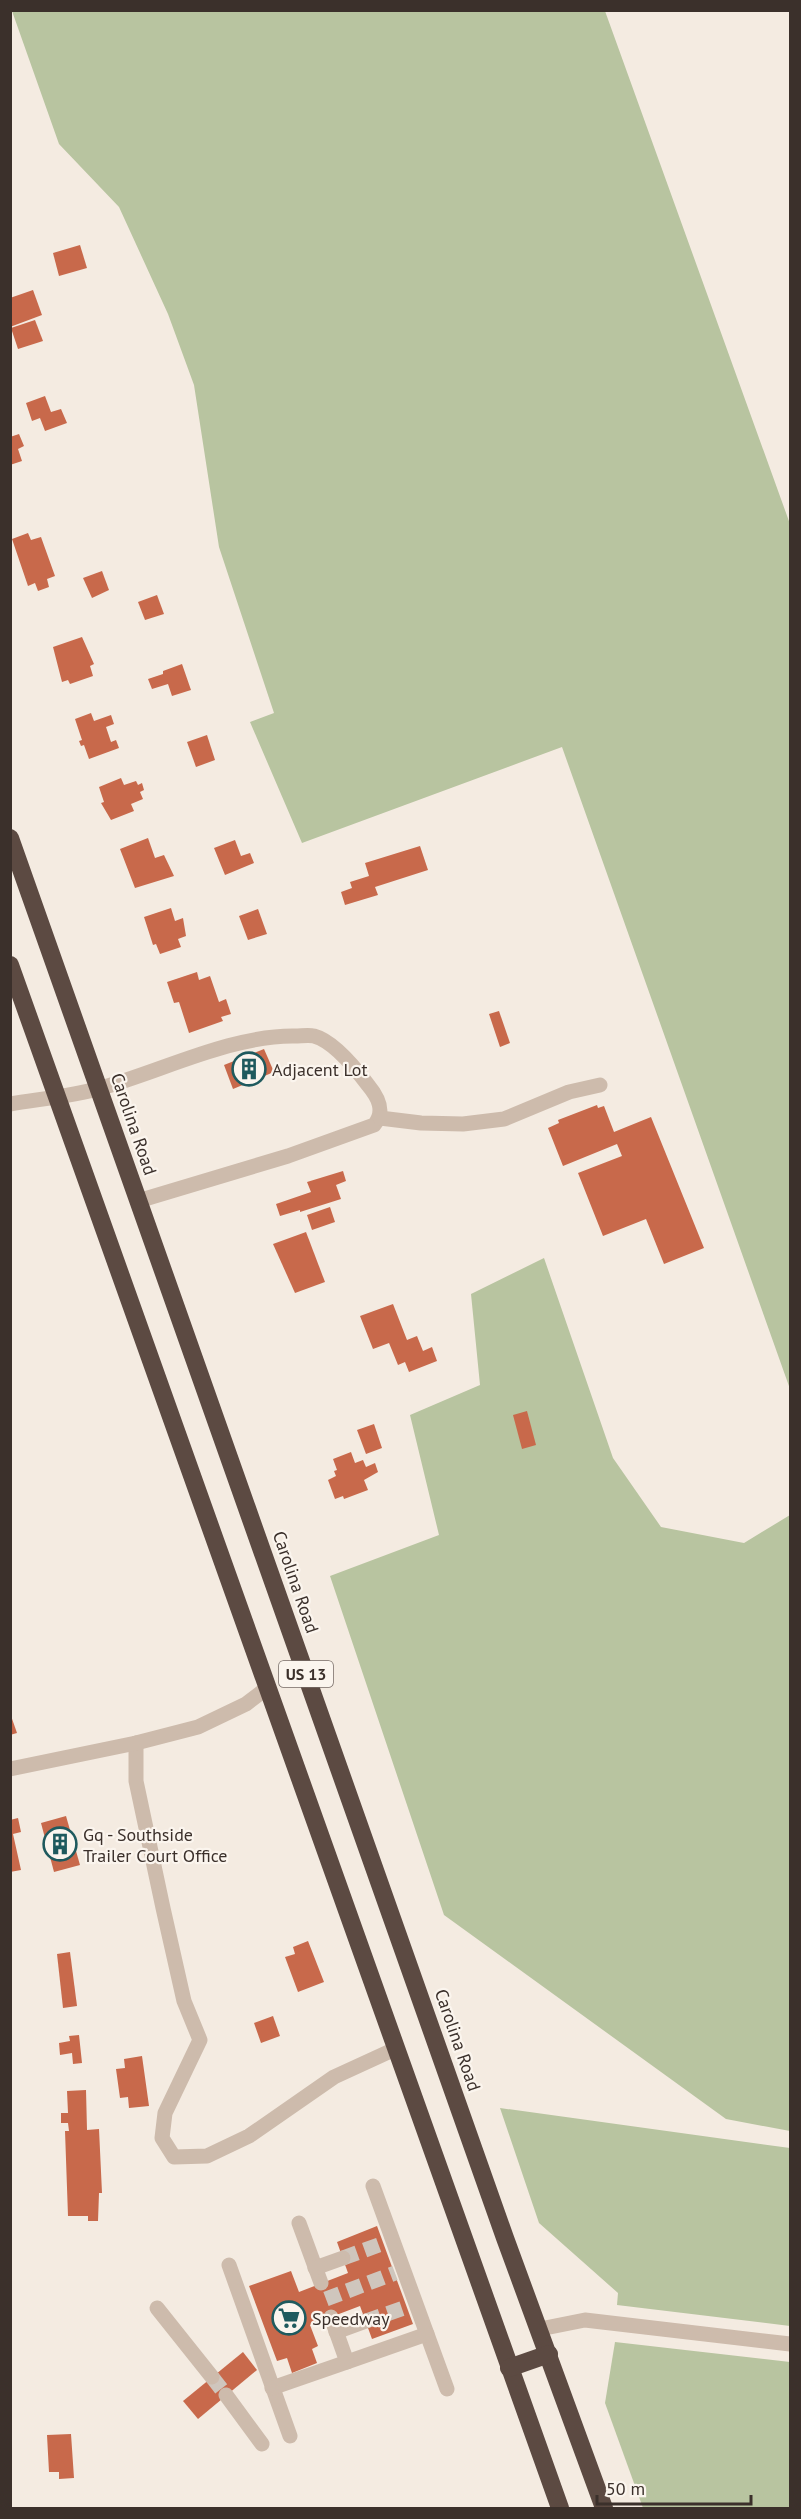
<svg xmlns="http://www.w3.org/2000/svg" width="801" height="2519" font-family="'PT Sans',sans-serif">
<style>
.green{fill:#b8c4a0}
.building{fill:#c8694b}
.lines{fill:none;stroke-linecap:round;stroke-linejoin:round}
.minor-tunnel{stroke:#cfc6bd;stroke-width:15;stroke-dasharray:15 8;stroke-linecap:butt}
.minor{stroke:#cdbbac;stroke-width:15}
.highway{stroke:#5c4a42;stroke-width:18}
.labels{text-anchor:middle;dominant-baseline:central;stroke-width:4.5;stroke-linejoin:round;paint-order:stroke}
.shield{fill:#fbf5ee;stroke:#756b66;stroke-width:1.5}
.shield-label{font-size:16px;font-weight:bold;fill:#3b302b}
.poi-label{font-size:18px;fill:#3b302b;stroke:#fbf5ee;text-anchor:start}
.street-label{font-size:18px;fill:#3b302b;stroke:#fbf5ee}
</style>
<rect width="100%" height="100%" fill="#f4ebe1"/>
<!-- green -->
<g class="green">
<path d="M12,11H605L790,524V1389L562,747L302,843L250,722L274,713L219,547L194,385L168,314L119,207L59,144Z"/>
<path d="M544,1258L613,1458L661,1527L744,1543L790,1515V2131L726,2119L444,1915L330,1576L439,1535L410,1415L480,1385L471,1294Z"/>
<path d="M500,2108L790,2148V2326L617,2305L618,2293L539,2223Z"/>
<path d="M615,2342L790,2362V2508H643L605,2403Z"/>
</g>
<!-- building -->
<g class="building">
<path d="M80,245L87,268L59,276L53,253Z"/>
<path d="M33,290L42,315L10,327V298Z"/>
<path d="M35,320L43,341L18,349L11,328Z"/>
<path d="M45,396L51,412L61,409L67,423L45,431L40,418L32,421L26,403Z"/>
<path d="M19,434L24,446L18,449L22,461L10,465V437Z"/>
<path d="M28,533L31,540L41,537L55,576L47,579L49,587L38,591L35,583L28,586L12,539Z"/>
<path d="M102,571L109,590L92,598L83,578Z"/>
<path d="M157,595L164,614L145,620L138,602Z"/>
<path d="M82,637L94,664L90,666L93,676L70,684L68,680L62,682L53,647Z"/>
<path d="M182,664L191,690L172,696L168,684L152,689L148,679L163,674V671Z"/>
<path d="M91,713L94,721L111,715L114,724L106,727L111,742L116,740L119,748L89,759L84,745L81,746L79,741L82,740L75,719Z"/>
<path d="M207,735L215,760L196,767L187,742Z"/>
<path d="M121,778L124,785L136,781L138,785L142,783L144,790L140,792L143,799L131,804L134,811L111,820L101,803L104,802L99,787Z"/>
<path d="M148,838L155,858L164,855L174,876L135,888L120,849Z"/>
<path d="M235,840L241,856L250,853L254,863L225,875L214,848Z"/>
<path d="M420,846L428,870L375,887L378,895L345,905L341,892L352,888L350,882L369,876L365,863Z"/>
<path d="M171,908L175,921L183,918L186,936L178,939L181,947L160,954L156,944L153,945L144,917Z"/>
<path d="M258,909L267,934L248,940L239,916Z"/>
<path d="M197,972L199,980L210,976L219,1002L226,999L231,1014L221,1017L223,1021L189,1033L179,1002L174,1003L167,982Z"/>
<path d="M499,1011L510,1043L500,1047L489,1014Z"/>
<path d="M264,1049L274,1072L233,1089L224,1065Z"/>
<path d="M597,1105L598,1108L604,1106L614,1132L651,1117L704,1248L664,1264L646,1219L603,1236L578,1173L622,1156L617,1144L563,1166L548,1128L559,1123L558,1120Z"/>
<path d="M343,1171L346,1181L336,1185L341,1199L300,1212V1210L280,1216L276,1204L311,1192L307,1182Z"/>
<path d="M330,1207L335,1222L312,1230L307,1215Z"/>
<path d="M306,1232L325,1282L295,1293L273,1244Z"/>
<path d="M393,1304L407,1340L417,1336L423,1351L432,1347L437,1361L409,1372L405,1362L398,1365L389,1343L373,1349L360,1316Z"/>
<path d="M527,1411L536,1445L522,1449L513,1415Z"/>
<path d="M374,1424L382,1448L366,1454L357,1430Z"/>
<path d="M351,1452L355,1463L363,1460L366,1467L375,1463L378,1472L364,1480L368,1490L344,1499L343,1496L335,1499L328,1480L336,1476L334,1471L337,1470L333,1459Z"/>
<path d="M10,1713L17,1733L10,1735Z"/>
<path d="M66,1816L80,1865L54,1872L41,1823Z"/>
<path d="M18,1818L21,1832L13,1834L21,1870L10,1872V1820Z"/>
<path d="M308,1941L324,1982L298,1992L285,1957L295,1954L293,1947Z"/>
<path d="M70,1952L77,2006L63,2008L57,1954Z"/>
<path d="M273,2016L280,2036L261,2043L254,2023Z"/>
<path d="M79,2035L82,2063L73,2064L72,2053L60,2055L59,2043L70,2041L69,2036Z"/>
<path d="M142,2056L149,2106L129,2108L128,2097L120,2098L116,2069L125,2068L124,2059Z"/>
<path d="M86,2090L87,2130L99,2129L102,2193H99L98,2221H88V2216H68L65,2131H69L68,2123H61V2113H68L67,2091Z"/>
<path d="M377,2226L413,2324L372,2339L360,2306L310,2325L318,2346L312,2349L317,2363L292,2373L287,2358L277,2361L249,2286L291,2271L299,2292L348,2273L337,2242Z"/>
<path d="M243,2352L257,2370L198,2419L183,2401Z"/>
<path d="M71,2434L74,2478L59,2479V2472H49L47,2435Z"/>
</g>
<g class="lines">
<!-- minor-tunnel -->
<g class="minor-tunnel">
<path d="M343,2258L384,2243"/>
<path d="M326,2299L395,2273"/>
<path d="M366,2321L407,2307"/>
<path d="M212,2377L226,2395"/>
</g>
<!-- minor -->
<g class="minor">
<path d="M10,1104C40,1099 72,1096 101,1088C162,1071 232,1035 295,1036C301,1036 309,1035 314,1036C333,1041 356,1069 368,1085C378,1097 386,1111 374,1125L288,1156L138,1201"/>
<path d="M380,1118L421,1123L463,1124L504,1119L569,1092L600,1085"/>
<path d="M136,1743V1781L163,1908L184,2001L200,2040L165,2113L162,2138L174,2157L207,2156L249,2136L334,2077L395,2049"/>
<path d="M10,1769L136,1743L198,1727L246,1704L267,1688"/>
<path d="M373,2186L447,2389"/>
<path d="M299,2223L321,2283"/>
<path d="M229,2265L290,2436"/>
<path d="M315,2268L343,2258"/>
<path d="M157,2308L212,2377"/>
<path d="M540,2329L585,2320L790,2344"/>
<path d="M336,2332L366,2321"/>
<path d="M347,2362L427,2334"/>
<path d="M272,2388L347,2362L331,2317"/>
<path d="M226,2395L262,2444"/>
</g>
<!-- highway -->
<g class="highway">
<path d="M10,838L505,2238L604,2508"/>
<path d="M10,965L560,2508"/>
<path d="M509,2368L549,2354"/>
</g>
</g>
<!-- icons -->
<defs>
<symbol id="building-ring" viewBox="-11 -11 22 22"><circle r="9.5" fill="#fbf5ee" stroke="#1f5a5e" stroke-width="1.5"/><path d="M-4-6H4V6H1V3H-1V6H-4ZM-2.5-4.3h1.7v1.8h-1.7ZM.8-4.3h1.7v1.8H.8ZM-2.5-1h1.7V.8h-1.7ZM.8-1h1.7V.8H.8Z" fill="#1f5a5e"/></symbol>
<symbol id="supermarket-ring" viewBox="-11 -11 22 22"><circle r="9.5" fill="#fbf5ee" stroke="#1f5a5e" stroke-width="1.5"/><path d="M-6-5.5h2.5l.6 2H6L4.5 2H-2.5L-4.4-4H-6ZM-1.5 3.2a1.3 1.3 0 1 0 .1 0ZM3 3.2a1.3 1.3 0 1 0 .1 0Z" fill="#1f5a5e"/></symbol>
</defs>
<g fill-rule="evenodd">
<use href="#building-ring" x="230" y="1050" width="38" height="38"/>
<use href="#building-ring" x="41" y="1825" width="38" height="38"/>
<use href="#supermarket-ring" x="270" y="2299" width="38" height="38"/>
</g>
<g class="labels">
<!-- shield labels -->
<rect class="shield" x="279" y="1661" width="54" height="26" rx="4.5"/>
<g class="shield-label">
<text x="306" y="1674">US 13</text>
</g>
<!-- poi labels -->
<g class="poi-label">
<text x="272" y="1069">Adjacent Lot</text>
<text x="83" y="1834">Gq - Southside<tspan x="83" dy="21">Trailer Court Office</tspan></text>
<text x="312" y="2318">Speedway</text>
</g>
<!-- street labels -->
<g class="street-label">
<text transform="translate(134 1124) rotate(71)">Carolina Road</text>
<text transform="translate(296 1582) rotate(71)">Carolina Road</text>
<text transform="translate(458 2040) rotate(71)">Carolina Road</text>
</g>
</g>
<!-- border -->
<rect width="801" height="2519" fill="none" stroke="#3b302b" stroke-width="24"/>
<!-- scale -->
<path d="M597 2495v9h154v-9" fill="none" stroke="#3b302b" stroke-width="3"/>
<text x="606" y="2495" font-size="18" fill="#3b302b" stroke="#fbf5ee" stroke-width="4.5" paint-order="stroke">50 m</text>
</svg>
